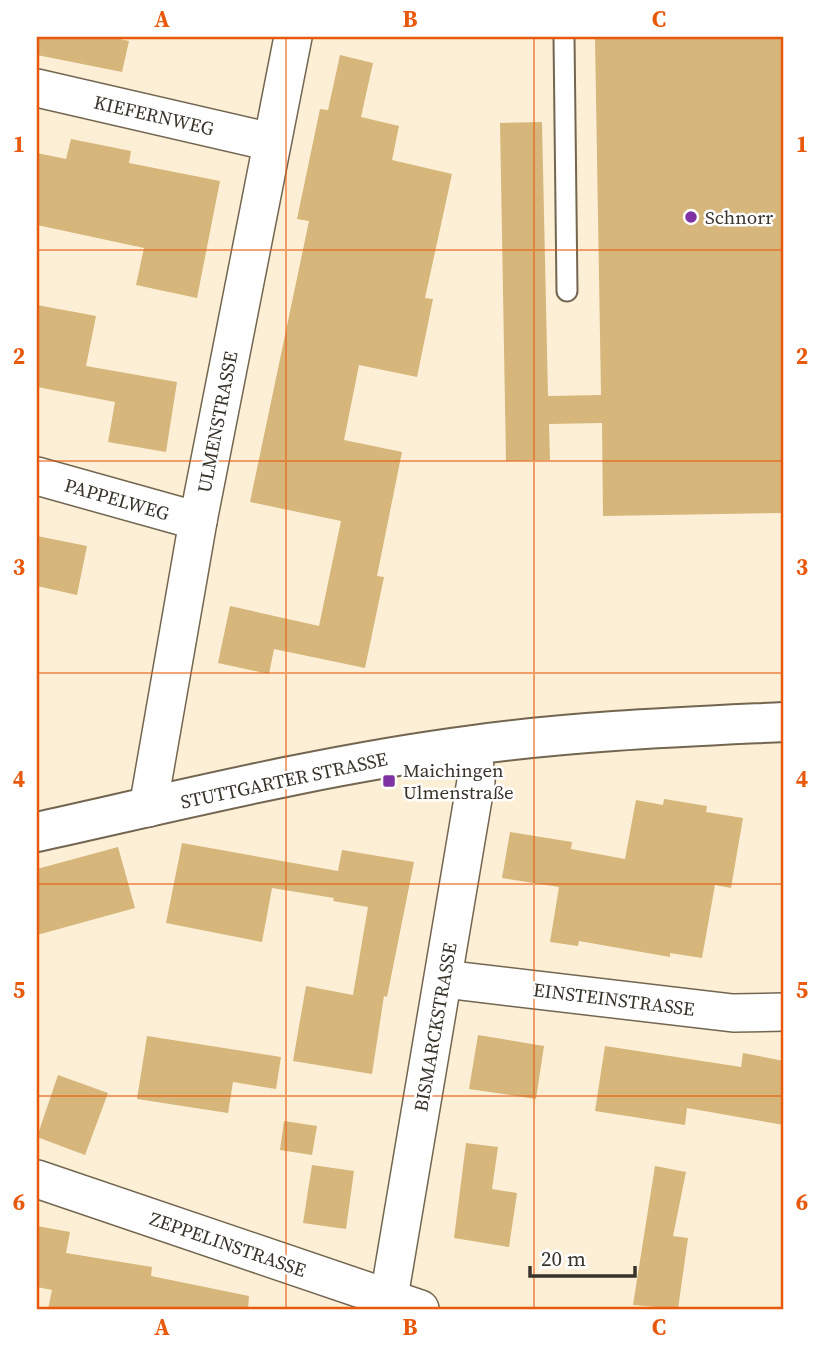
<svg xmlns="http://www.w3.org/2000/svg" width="821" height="1346" font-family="'Source Serif 4',serif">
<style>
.building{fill:#d6b67a}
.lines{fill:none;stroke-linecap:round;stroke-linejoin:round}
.lane-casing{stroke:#726650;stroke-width:23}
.street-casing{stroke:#726650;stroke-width:40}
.secondary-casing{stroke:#726650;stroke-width:42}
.lane{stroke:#fff;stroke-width:19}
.street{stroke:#fff;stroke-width:37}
.secondary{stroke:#fff;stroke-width:38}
.grid{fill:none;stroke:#e8590c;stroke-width:2;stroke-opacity:0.55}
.poi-dot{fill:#7f32a3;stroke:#fff;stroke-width:2.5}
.labels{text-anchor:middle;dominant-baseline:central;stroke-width:5;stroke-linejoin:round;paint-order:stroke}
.street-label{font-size:19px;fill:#39342a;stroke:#fff}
.poi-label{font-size:19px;fill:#39342a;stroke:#fff;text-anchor:start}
.neatline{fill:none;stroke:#e8590c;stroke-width:2.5}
.grid-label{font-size:23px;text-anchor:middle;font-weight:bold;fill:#e8590c}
</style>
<rect width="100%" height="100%" fill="#fdefd6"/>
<!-- building -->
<g class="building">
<path d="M37,37H112L129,41L122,72L37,55Z"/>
<path d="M595,37H784V513L603,516L602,423L549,424L550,460L506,461L500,123L542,122L548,396L601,395Z"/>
<path d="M340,55L373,63L361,117L399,126L392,160L452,174L425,298L433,299L417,377L359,365L344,440L402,452L377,576L384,577L365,668L274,649L269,674L218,663L230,606L319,626L341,521L250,502L309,221L297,219L320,109L328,110Z"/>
<path d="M71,139L131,151L129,163L220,181L197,298L136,285L144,248L37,225V153L66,159Z"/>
<path d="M37,305L96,316L86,366L177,382L166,452L108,442L115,402L37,387Z"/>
<path d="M37,536L87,546L77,595L37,586Z"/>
<path d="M664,799L707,806L706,812L743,818L731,888L715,885L702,958L670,953V957L579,941L578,946L550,942L559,887L502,878L510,832L572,842L571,849L625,859L636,800L663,805Z"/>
<path d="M182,843L338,871L342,850L414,862L387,997L384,996L372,1074L293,1061L306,986L353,995L368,907L333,901L334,898L272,888L262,942L166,923Z"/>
<path d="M118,847L135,908L37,935V869Z"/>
<path d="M478,1035L544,1046L536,1099L469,1089Z"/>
<path d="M147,1036L281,1057L276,1089L233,1082L228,1113L137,1099Z"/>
<path d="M605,1046L741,1067L743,1053L784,1061V1125L687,1108L685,1125L595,1111Z"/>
<path d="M58,1075L108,1093L85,1155L37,1137Z"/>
<path d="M284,1121L317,1126L312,1155L280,1150Z"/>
<path d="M466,1143L498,1147L492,1189L517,1193L509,1247L454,1238Z"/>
<path d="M312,1165L354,1171L346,1229L303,1223Z"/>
<path d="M655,1166L686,1172L673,1236L688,1238L678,1309L633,1305Z"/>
<path d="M37,1226L70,1232L66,1253L152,1267L151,1276L249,1296L248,1309H48L52,1290L37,1287Z"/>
</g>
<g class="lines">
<defs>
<path id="lane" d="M564,37L567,291"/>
<g id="street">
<path d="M37,88L271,142"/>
<path d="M37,476L198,521"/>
<path d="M148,808L198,521L293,37"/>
<path d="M444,979L733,1013L784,1012"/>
<path d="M37,1179L420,1309"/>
<path d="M387,1309L476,781L473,745"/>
</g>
<path id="secondary" d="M37,832C181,800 326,764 473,745C576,731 680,727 784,722"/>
</defs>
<!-- lane casing -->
<use href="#lane" class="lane-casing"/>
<!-- street casing -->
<use href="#street" class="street-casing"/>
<!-- secondary casing -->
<use href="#secondary" class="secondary-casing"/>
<!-- lane -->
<use href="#lane" class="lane"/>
<!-- street -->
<use href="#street" class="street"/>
<!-- secondary -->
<use href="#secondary" class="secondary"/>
</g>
<!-- grid -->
<path class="grid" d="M286,37V1309M534,37V1309M37,250H784M37,461H784M37,673H784M37,884H784M37,1096H784"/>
<!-- markers -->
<g class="poi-dot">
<circle cx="691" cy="217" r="7"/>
<rect x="382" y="774" width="14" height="14" rx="3.5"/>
</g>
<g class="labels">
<!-- street labels -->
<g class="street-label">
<text transform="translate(154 115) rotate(13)">KIEFERNWEG</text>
<text transform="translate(217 422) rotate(-79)">ULMENSTRASSE</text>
<text transform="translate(117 499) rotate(16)">PAPPELWEG</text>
<text transform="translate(284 780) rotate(-12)">STUTTGARTER STRASSE</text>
<text transform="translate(614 999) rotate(7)">EINSTEINSTRASSE</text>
<text transform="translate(435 1027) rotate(-80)">BISMARCKSTRASSE</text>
<text transform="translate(228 1244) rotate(19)">ZEPPELINSTRASSE</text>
</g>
<!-- poi labels -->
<g class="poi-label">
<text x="705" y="217">Schnorr</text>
<text x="403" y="770">Maichingen<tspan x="403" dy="22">Ulmenstraße</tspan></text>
</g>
</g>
<!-- border -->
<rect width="821" height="1346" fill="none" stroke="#ffffff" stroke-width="77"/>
<!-- scale -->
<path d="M530 1266v10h105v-10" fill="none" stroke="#39342a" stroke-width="3.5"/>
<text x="541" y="1266" font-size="21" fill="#39342a" stroke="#ffffff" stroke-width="5" paint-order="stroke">20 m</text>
<rect x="38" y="38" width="744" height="1270" class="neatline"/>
<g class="grid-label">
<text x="162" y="27">A</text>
<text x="410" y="27">B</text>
<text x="659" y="27">C</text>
<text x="19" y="152">1</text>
<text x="802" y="152">1</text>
<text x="19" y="364">2</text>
<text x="802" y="364">2</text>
<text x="19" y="575">3</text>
<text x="802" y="575">3</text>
<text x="19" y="787">4</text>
<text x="802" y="787">4</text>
<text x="19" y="998">5</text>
<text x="802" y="998">5</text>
<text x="19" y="1210">6</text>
<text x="802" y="1210">6</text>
<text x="162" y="1335">A</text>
<text x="410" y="1335">B</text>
<text x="659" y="1335">C</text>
</g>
</svg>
